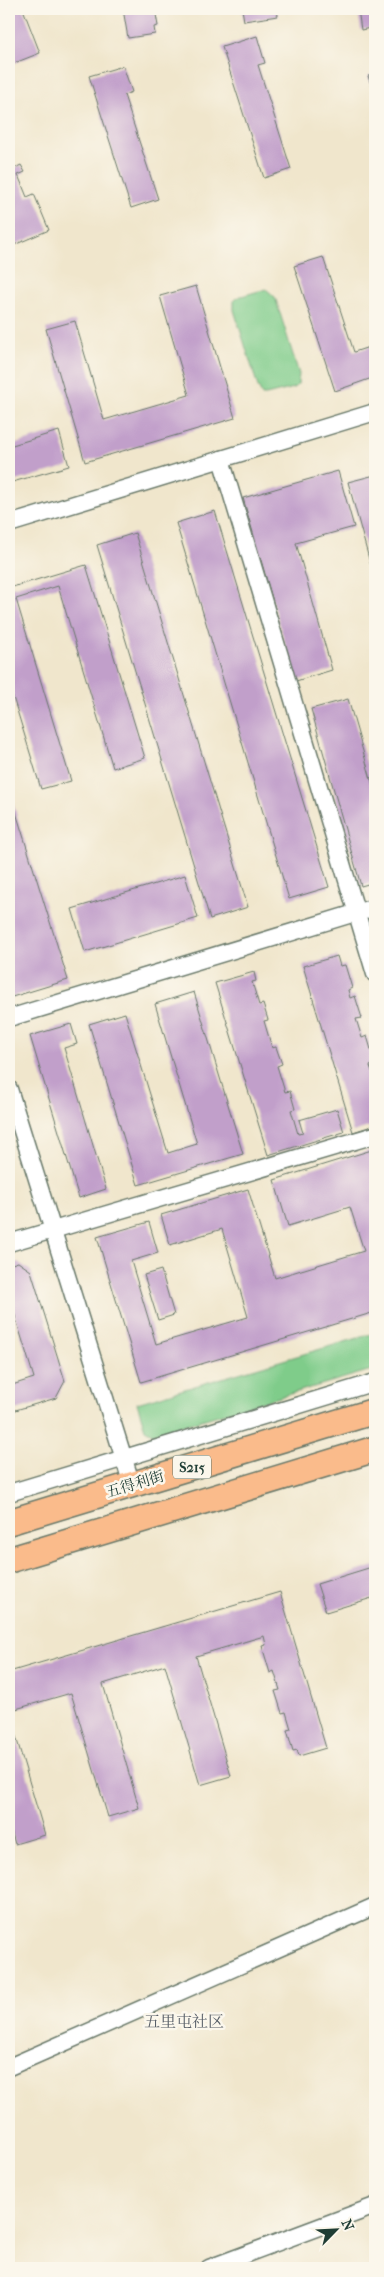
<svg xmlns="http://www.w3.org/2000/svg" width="384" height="2277" font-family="'IM FELL French Canon','Noto Serif SC',serif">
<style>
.green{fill:#7fcc8a;stroke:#4f845f}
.building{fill:#c19fca}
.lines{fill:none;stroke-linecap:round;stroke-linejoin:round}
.street-casing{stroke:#687869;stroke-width:19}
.primary-casing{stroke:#687869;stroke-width:28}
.street{stroke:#fff;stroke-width:16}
.primary{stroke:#fabb8b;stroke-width:25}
.labels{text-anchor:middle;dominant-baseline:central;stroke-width:5;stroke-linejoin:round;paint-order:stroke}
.shield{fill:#fbf7ec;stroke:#61756b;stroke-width:1}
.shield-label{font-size:14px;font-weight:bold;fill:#1f3d34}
.street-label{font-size:15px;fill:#1f3d34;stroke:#fbf7ec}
.neighbourhood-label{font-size:16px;fill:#585f68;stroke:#fbf7ec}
</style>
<rect width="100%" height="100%" fill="#fbf7ec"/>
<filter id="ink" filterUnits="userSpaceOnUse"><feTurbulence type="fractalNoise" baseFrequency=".02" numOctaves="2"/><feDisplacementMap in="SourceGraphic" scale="10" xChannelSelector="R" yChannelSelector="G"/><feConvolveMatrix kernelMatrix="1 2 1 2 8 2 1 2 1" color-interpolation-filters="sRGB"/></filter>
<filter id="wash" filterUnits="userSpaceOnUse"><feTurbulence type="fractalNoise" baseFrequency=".0096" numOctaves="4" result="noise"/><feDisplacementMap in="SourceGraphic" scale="20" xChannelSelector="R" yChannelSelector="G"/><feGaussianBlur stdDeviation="1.12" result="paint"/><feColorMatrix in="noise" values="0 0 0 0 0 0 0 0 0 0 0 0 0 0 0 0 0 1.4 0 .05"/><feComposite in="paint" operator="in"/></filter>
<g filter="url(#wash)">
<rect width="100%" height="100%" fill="#f0e6cc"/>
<!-- green -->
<g class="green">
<path d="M266,289L275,297L299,374L298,384L294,388L266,395H262L258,387L234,310V301L238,297Z"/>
<path d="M375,1333V1369L154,1434L145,1429L137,1403Z"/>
</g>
<g id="blocks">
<!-- building -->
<g class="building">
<path d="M9,9H23L40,53L12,64L9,55Z"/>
<path d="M123,9H155L158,26L154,27L155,34L128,38Z"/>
<path d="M242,9H277L278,16L244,21Z"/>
<path d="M358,9H375V27L361,30Z"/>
<path d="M257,36L265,63L258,65L291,169L264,178L222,47Z"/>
<path d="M123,66L132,92L124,95L158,199L131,208L89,76Z"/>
<path d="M375,73V96L368,76Z"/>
<path d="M9,154L15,168L21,165L25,172L18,175L27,197L34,194L49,230L14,245L9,233Z"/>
<path d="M323,257L354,352L375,345V377L335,391L294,266Z"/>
<path d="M196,286L235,418L85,462L46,329L75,321L104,420L189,395L160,296Z"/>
<path d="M59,431L69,466L9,483V446Z"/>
<path d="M338,471L354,527L296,543L332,670L296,681L243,498Z"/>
<path d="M375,475V569L372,570L348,482Z"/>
<path d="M215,511L329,887L289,899L176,523Z"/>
<path d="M135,533L248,907L210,919L97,545Z"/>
<path d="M86,565L145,758L113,768L58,586L16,599L71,781L41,789L9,684V588Z"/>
<path d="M348,699L375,793V882L361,886L311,709Z"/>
<path d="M9,790L68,980L12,997L9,985Z"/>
<path d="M185,875L198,918L85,952L72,909Z"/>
<path d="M337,956L340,966L345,965L352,988L348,990L350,998L355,996L362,1018L356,1019L362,1038L367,1036L375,1063L370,1066L375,1079V1125L353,1132L303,966Z"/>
<path d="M254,972L256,981L252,982L259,1005L263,1004L268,1020L264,1021L272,1048L276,1047L282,1064L277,1066L285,1092L290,1091L295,1109L291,1110L298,1134L303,1133L299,1120L337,1109L344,1132L268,1155L215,983Z"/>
<path d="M194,992L243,1154L138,1185L89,1024L125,1013L168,1153L197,1144L155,1004Z"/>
<path d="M71,1024L77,1044L64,1048L106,1189L79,1198L30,1036Z"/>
<path d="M375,1149V1312L141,1382L97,1237L149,1222L158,1253L131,1261L156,1344L248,1317L222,1229L170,1245L161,1215L248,1189L275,1278L288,1274L364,1251L350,1207L288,1226L274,1180Z"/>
<path d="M18,1262L31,1271L65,1381L56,1398L9,1412V1386L34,1378L9,1296V1265Z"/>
<path d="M161,1270L174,1315L158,1320L144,1275Z"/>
<path d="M375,1566V1597L326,1612L317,1584Z"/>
<path d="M280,1592L326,1748L299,1756L297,1750L293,1751L287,1730L291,1729L286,1712L282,1713L275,1691L280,1690L274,1671L270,1673L262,1646L266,1645L264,1636L196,1656L231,1776L200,1785L165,1665L103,1684L139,1808L108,1817L71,1693L9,1711V1672Z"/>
<path d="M9,1713L45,1835L15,1844L9,1823Z"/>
</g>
</g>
</g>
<g filter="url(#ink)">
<use href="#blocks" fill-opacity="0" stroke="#687869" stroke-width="1"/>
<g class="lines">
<defs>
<g id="street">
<path d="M221,459L375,974"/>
<path d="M9,524L375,412"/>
<path d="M9,1018L375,907"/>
<path d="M9,1089L132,1485"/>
<path d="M9,1243L375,1135"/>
<path d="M9,1493L375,1382"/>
<path d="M9,2067L375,1906"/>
<path d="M209,2268L375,2206"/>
</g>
<g id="primary">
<path d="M9,1522L375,1411"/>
<path d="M9,1560L375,1449"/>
</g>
</defs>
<!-- street casing -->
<use href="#street" class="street-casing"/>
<!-- primary casing -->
<use href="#primary" class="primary-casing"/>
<!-- street -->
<use href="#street" class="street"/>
<!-- primary -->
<use href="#primary" class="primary"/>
</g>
</g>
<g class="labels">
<!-- shield labels -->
<rect class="shield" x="173" y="1455.5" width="38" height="23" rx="4"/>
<g class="shield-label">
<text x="192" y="1467">S215</text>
</g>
<!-- street labels -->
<g class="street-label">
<text transform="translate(135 1484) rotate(-17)">五得利街</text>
</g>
<!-- neighbourhood labels -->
<g class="neighbourhood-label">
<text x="184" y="2021">五里屯社区</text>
</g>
</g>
<!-- margin -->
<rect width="384" height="2277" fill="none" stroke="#fbf7ec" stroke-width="30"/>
<!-- north arrow -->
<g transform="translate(336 2230) rotate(66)" stroke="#fbf7ec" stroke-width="4" paint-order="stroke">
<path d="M0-4L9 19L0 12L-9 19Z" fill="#1f3d34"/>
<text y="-8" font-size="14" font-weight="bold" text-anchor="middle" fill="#1f3d34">N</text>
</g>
</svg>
